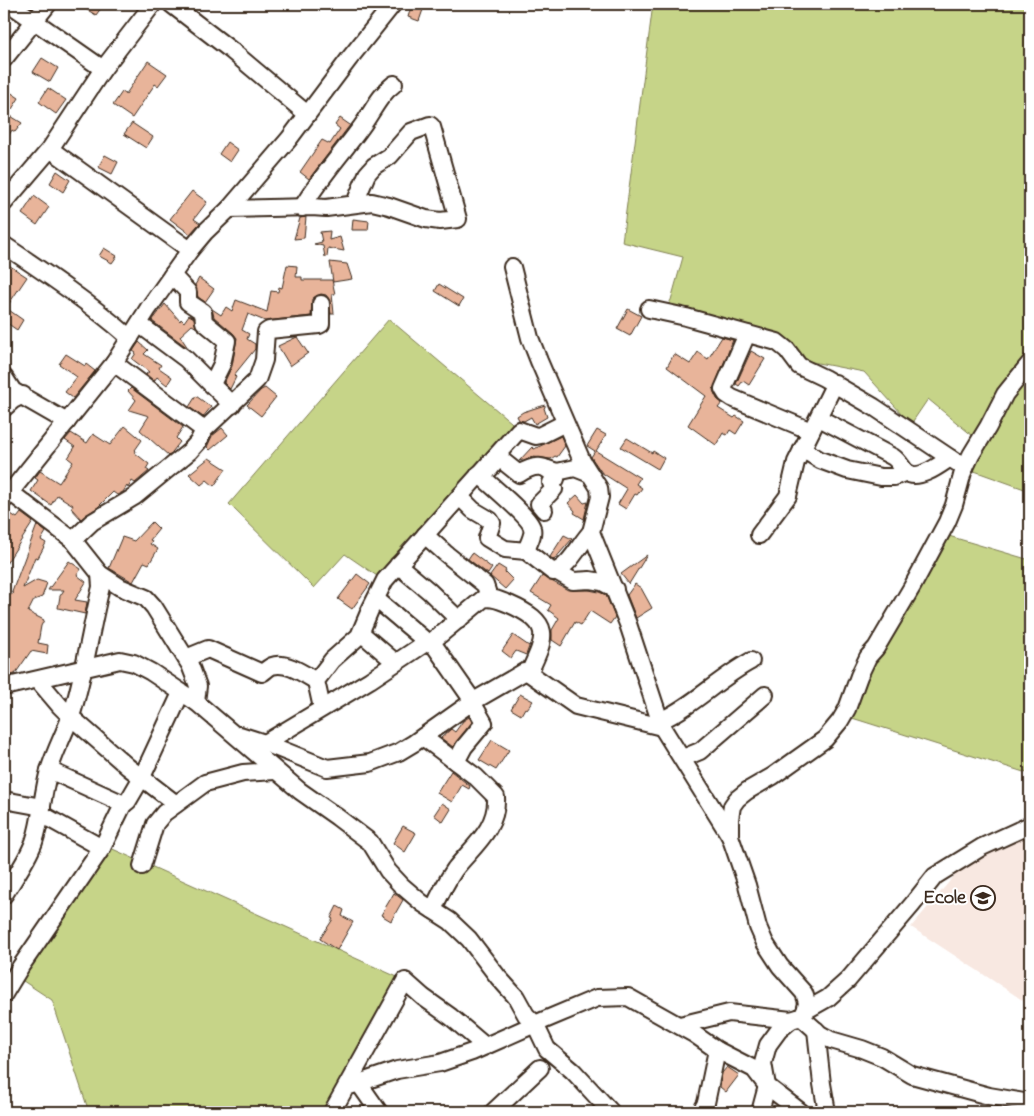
<svg xmlns="http://www.w3.org/2000/svg" width="1034" height="1116" font-family="'Indie Flower',sans-serif">
<style>
.built{fill:#f8e8e1}
.green{fill:#c6d488;stroke:#807f53}
.building{fill:#e8b49a;stroke:#3b2a1e}
.lines{fill:none;stroke-linecap:round;stroke-linejoin:round}
.minor-casing{stroke:#3b2a1e;stroke-width:20}
.minor{stroke:#fff;stroke-width:16}
.labels{text-anchor:middle;dominant-baseline:central;stroke-width:4;stroke-linejoin:round;paint-order:stroke}
.poi-label{font-size:20px;font-weight:bold;fill:#3b2a1e;stroke:#fff;text-anchor:end}
</style>
<rect width="100%" height="100%" fill="#fff"/>
<filter id="ink" filterUnits="userSpaceOnUse"><feTurbulence type="fractalNoise" baseFrequency=".02" numOctaves="2"/><feDisplacementMap in="SourceGraphic" scale="10" xChannelSelector="R" yChannelSelector="G"/><feConvolveMatrix kernelMatrix="1 2 1 2 8 2 1 2 1" color-interpolation-filters="sRGB"/></filter>
<g filter="url(#ink)">
<!-- built -->
<path class="built" d="M1030,833V1005L911,927L960,869Z"/>
<!-- green -->
<g class="green">
<path d="M653,4H1030V491L966,468L979,441L928,399L911,424L864,372L797,359L666,308L671,300L683,257L622,242Z"/>
<path d="M389,319L518,428L380,578L345,554L314,588L229,504Z"/>
<path d="M942,534L1030,560V774L849,717L859,678Z"/>
<path d="M106,846L404,980L324,1112H89L52,1000L17,977Z"/>
</g>
<!-- building -->
<g class="building">
<path d="M77,4H104L96,15Z"/>
<path d="M412,4H425L419,21L408,17Z"/>
<path d="M42,58L58,68L50,82L33,72Z"/>
<path d="M148,61L167,74L158,86L155,84L132,118L113,105L122,92L126,94Z"/>
<path d="M4,88L19,98L12,109L4,104Z"/>
<path d="M48,88L66,100L56,114L39,102Z"/>
<path d="M9,115L22,123L15,132L12,130L4,143V123Z"/>
<path d="M340,118L350,125L309,179L300,172L322,140L330,144L340,129L335,125Z"/>
<path d="M132,123L153,137L146,148L124,134Z"/>
<path d="M227,142L238,150L230,162L219,154Z"/>
<path d="M105,155L118,162L112,174L98,167Z"/>
<path d="M57,171L70,180L63,192L50,183Z"/>
<path d="M192,191L207,202L194,219L200,223L190,234L170,219Z"/>
<path d="M34,196L49,207L37,225L22,214Z"/>
<path d="M306,217L304,238L294,239L300,218Z"/>
<path d="M353,219L369,221L368,230H352Z"/>
<path d="M330,231L329,240L340,237L344,251L328,248L327,257H325L323,246L314,244L322,242L320,232Z"/>
<path d="M104,248L117,256L112,263L99,256Z"/>
<path d="M4,262L27,277L6,308L23,320L17,330L4,321Z"/>
<path d="M330,262L347,264L352,279L333,282Z"/>
<path d="M287,265L297,266L296,277H302V280H332L335,294H332L334,314H331L329,299L326,295L321,294L316,296L312,299L311,316L265,321L248,314L242,330L249,334L247,339L255,344V349L234,375L236,377L230,389L224,383L232,366L237,338L233,333L214,317L212,309L221,315L226,307L232,311L236,300L267,312L271,291L278,292L279,287L282,288Z"/>
<path d="M199,278L214,289L205,302L198,297L195,285Z"/>
<path d="M439,284L463,299L459,306L435,291Z"/>
<path d="M165,304L180,321L181,319L184,322L189,315L194,318L197,328L192,325L180,336L188,348L152,321Z"/>
<path d="M628,309L641,316L630,336L617,329Z"/>
<path d="M297,337L308,353L290,366L278,346Z"/>
<path d="M722,337L733,340L713,390L717,399L722,403L718,408L734,418L736,416L744,421L736,434L730,430L727,435L723,433L716,445L688,425L706,396L667,367L674,354L690,364L698,352L708,359Z"/>
<path d="M139,342L148,350L144,354L161,365L159,368L172,377L167,385L157,377L154,381L146,374L149,372L132,359L136,353L133,351Z"/>
<path d="M751,351L765,359L749,385L743,381L739,386L736,384Z"/>
<path d="M66,354L85,366L86,364L95,371L73,398L65,392L77,377L59,364Z"/>
<path d="M131,388L183,427L176,438L180,442L169,456L140,430L149,416L129,410L136,400L128,391Z"/>
<path d="M265,388L276,397L261,416L247,405L261,390Z"/>
<path d="M196,396L211,407L203,417L189,407Z"/>
<path d="M545,405V407L544,408L547,417L535,424L531,417L524,421L519,420L517,416L523,412Z"/>
<path d="M125,426L142,440L135,450L136,451L135,453L149,464L146,469L149,471L135,483L132,481L128,488L127,486L123,492L117,495L113,492L98,507L81,519L71,508L73,505L57,495L51,505L31,491L38,480L35,478L40,471L59,483L73,462L68,458L75,447L65,440L71,433L87,443L93,434L110,445Z"/>
<path d="M222,428L228,435L210,450L207,447L212,436Z"/>
<path d="M597,430L606,435L596,451L640,478L636,484L642,488L637,495L635,494L626,509L618,504L627,489L602,473L591,457L595,451L587,446Z"/>
<path d="M561,436L565,446L557,457L555,456L551,459L533,457L519,461L532,447L534,449Z"/>
<path d="M627,438L652,453L653,451L664,458L658,469L621,447Z"/>
<path d="M209,458L226,469L214,486L207,480L201,485L189,474Z"/>
<path d="M577,495L584,503L588,502L584,519L574,513L575,511L568,503Z"/>
<path d="M8,512L17,518L21,513L33,522L4,567V518Z"/>
<path d="M152,522L159,529L150,540L152,541L150,544L158,549L149,564L144,562L133,582L109,568L122,537L134,541Z"/>
<path d="M37,525L46,532L41,540L46,543L38,558L35,557L23,588L37,580L47,583L42,597L34,600L28,612L44,620L41,626L38,643L48,645L47,654L31,651L15,674L11,675L4,670V598L14,593L12,592Z"/>
<path d="M564,535L572,539L554,560L550,557Z"/>
<path d="M472,553L492,568L488,574L468,559Z"/>
<path d="M647,555L629,584L621,574Z"/>
<path d="M69,561L81,569L77,575L86,582L75,600L87,602L85,614L58,608L60,596L64,590H48Z"/>
<path d="M498,565L506,570L505,572L513,580L505,589L490,576Z"/>
<path d="M357,574L370,584L352,609L338,599Z"/>
<path d="M542,576L568,590H589L599,592L606,595L615,617L610,624L590,611L581,625L575,622L561,646L552,640V630L559,618L548,610L551,605L531,593Z"/>
<path d="M635,584L641,588L652,608L636,618L627,595Z"/>
<path d="M513,635L529,646L530,644L526,655L516,651L511,658L502,651Z"/>
<path d="M520,694L533,701L527,709L525,708L521,715L511,709Z"/>
<path d="M469,717L472,722L453,747L441,738L451,729L455,732L463,721Z"/>
<path d="M492,740L509,750L496,770L479,760Z"/>
<path d="M451,771L470,786L469,789L462,785L452,802L437,793Z"/>
<path d="M442,803L451,809L443,822L434,815Z"/>
<path d="M403,826L416,833L405,852L393,843Z"/>
<path d="M394,893L403,900L391,921L381,915Z"/>
<path d="M337,906L344,910L342,916L353,922L337,950L320,939L333,919L331,918Z"/>
<path d="M727,1067L739,1075L726,1092L720,1087L722,1073Z"/>
</g>
<g class="lines">
<defs>
<g id="minor">
<path d="M10,4L103,69"/>
<path d="M171,4L232,51L307,114"/>
<path d="M4,59L48,4"/>
<path d="M50,149L190,250"/>
<path d="M4,203L50,149L103,69L153,4"/>
<path d="M302,208C318,180 340,156 359,130C371,115 378,96 394,84"/>
<path d="M229,209L312,207L326,208L372,202L389,206L426,219L440,221L458,219L432,127L430,125L411,132L390,156L374,166L367,174L357,198V203"/>
<path d="M4,245C47,274 90,303 130,338"/>
<path d="M512,267L530,338L539,361L582,461L599,488L600,497L591,532L628,624L662,727L730,836"/>
<path d="M172,275L188,292V302L203,312L204,322L227,341L222,364L212,384"/>
<path d="M649,309L686,317L777,342L787,350L799,366L824,378L874,407L965,468"/>
<path d="M139,324L186,359L232,405"/>
<path d="M747,334L723,389L726,394L732,398L811,431"/>
<path d="M114,363L204,430"/>
<path d="M4,377L13,391L67,422"/>
<path d="M4,408L13,400L23,395"/>
<path d="M819,418L893,457C899,461 902,468 906,472C918,482 941,464 950,458"/>
<path d="M802,449L820,460L847,470L881,477H894L906,472"/>
<path d="M490,469L499,458L519,474C533,465 546,462 556,479L551,483L554,489L539,504L544,510"/>
<path d="M548,469L557,472L575,468L590,474"/>
<path d="M479,474C489,484 530,517 532,528C534,535 528,544 526,551"/>
<path d="M460,497L473,510L490,520L492,523L487,538L505,549L526,551L553,572C569,568 580,543 591,532"/>
<path d="M4,500L114,363L148,309L190,250L205,232L229,209L289,139L349,59L393,4"/>
<path d="M425,535L445,553L485,585L489,597"/>
<path d="M759,535L788,496L796,462L835,383"/>
<path d="M73,540L92,522L134,497L190,451L198,442L204,430L257,380L264,360L266,332L269,330L319,325L321,324V304"/>
<path d="M398,565L429,591L459,620"/>
<path d="M556,571L573,581L590,580L602,582L615,589"/>
<path d="M100,574L120,587L146,598L154,607L190,665L198,686L196,702"/>
<path d="M376,599L427,642"/>
<path d="M361,633L395,662"/>
<path d="M430,643L483,599C492,596 501,601 509,604C552,623 547,635 529,673"/>
<path d="M186,658L208,649L262,673C265,671 269,667 272,666C286,661 304,674 316,681"/>
<path d="M38,680L60,706L71,717L128,767L176,804"/>
<path d="M4,687L120,660L134,663L151,672L196,702L300,791L337,817L370,842L388,871L401,885L422,903L450,921L469,939L498,977L516,997L526,1015L535,1024L547,1049L573,1071L611,1112"/>
<path d="M322,708L316,681L332,660L359,636L370,610L385,580L519,430L536,436L541,435L565,423"/>
<path d="M660,721C693,706 719,678 751,661"/>
<path d="M240,735L265,743L327,768L370,763L399,752L414,743L472,702L524,672L529,673L576,706L662,727"/>
<path d="M423,737L476,777L496,797C498,829 472,847 455,869C446,882 439,896 433,910"/>
<path d="M265,743L370,680L427,642L434,645L473,701"/>
<path d="M683,758L700,751L765,695"/>
<path d="M456,762L464,747L484,723L472,702"/>
<path d="M49,770L124,804"/>
<path d="M4,800L42,807"/>
<path d="M41,814L102,848"/>
<path d="M142,866L155,824L164,813L205,783L243,773L275,771"/>
<path d="M4,895C14,878 27,861 34,842C42,819 42,794 49,771C55,750 66,731 73,710C85,670 91,628 101,587L100,574L73,540L10,492"/>
<path d="M4,994L21,966L102,848L123,805L128,801L142,777L181,693"/>
<path d="M805,1011L828,998L848,980L912,905L935,876L982,847L1030,825"/>
<path d="M801,1017L805,1012L807,1003L806,999L804,993L780,966L765,943L758,927L747,885L730,836V819L732,806L737,799L747,791L773,776L825,739L840,721L847,709L859,676L868,657L876,648L912,587L947,522L954,505L963,472L971,455L988,427L1005,394L1030,363"/>
<path d="M680,1025L729,1013L791,1020L801,1017L820,1034L831,1040L862,1049L882,1057L912,1075L989,1096L1030,1103"/>
<path d="M816,1030L822,1084L827,1112"/>
<path d="M358,1082L379,1112"/>
<path d="M347,1087L397,1070L440,1063L472,1052L535,1024L597,998L628,997L694,1034L717,1050L754,1069L767,1086L801,1112"/>
<path d="M332,1112L405,981L423,997L451,1017L485,1046"/>
<path d="M493,1112L540,1068"/>
<path d="M701,1112L706,1103L717,1050"/>
<path d="M760,1112L767,1086L763,1063L768,1045L779,1030L791,1020"/>
</g>
</defs>
<!-- minor casing -->
<use href="#minor" class="minor-casing"/>
<!-- minor -->
<use href="#minor" class="minor"/>
</g>
</g>
<!-- icons -->
<defs>
<symbol id="school-ring" viewBox="-11 -11 22 22"><circle r="9.5" fill="#fff" stroke="#3b2a1e" stroke-width="1.5"/><path d="M0-5L7-2L0 1L-7-2ZM-4 1L0 2.5L4 1V4Q0 6-4 4Z" fill="#3b2a1e"/></symbol>
</defs>
<g fill-rule="evenodd">
<use href="#school-ring" x="969" y="884" width="28" height="28"/>
</g>
<g class="labels">
<!-- poi labels -->
<g class="poi-label">
<text x="966" y="898">Ecole</text>
</g>
</g>
<!-- margin -->
<rect width="1034" height="1116" fill="none" stroke="#fff" stroke-width="20"/>
<rect x="10" y="10" width="1014" height="1096" fill="none" stroke="#3b2a1e" stroke-width="2" filter="url(#ink)"/>
</svg>
